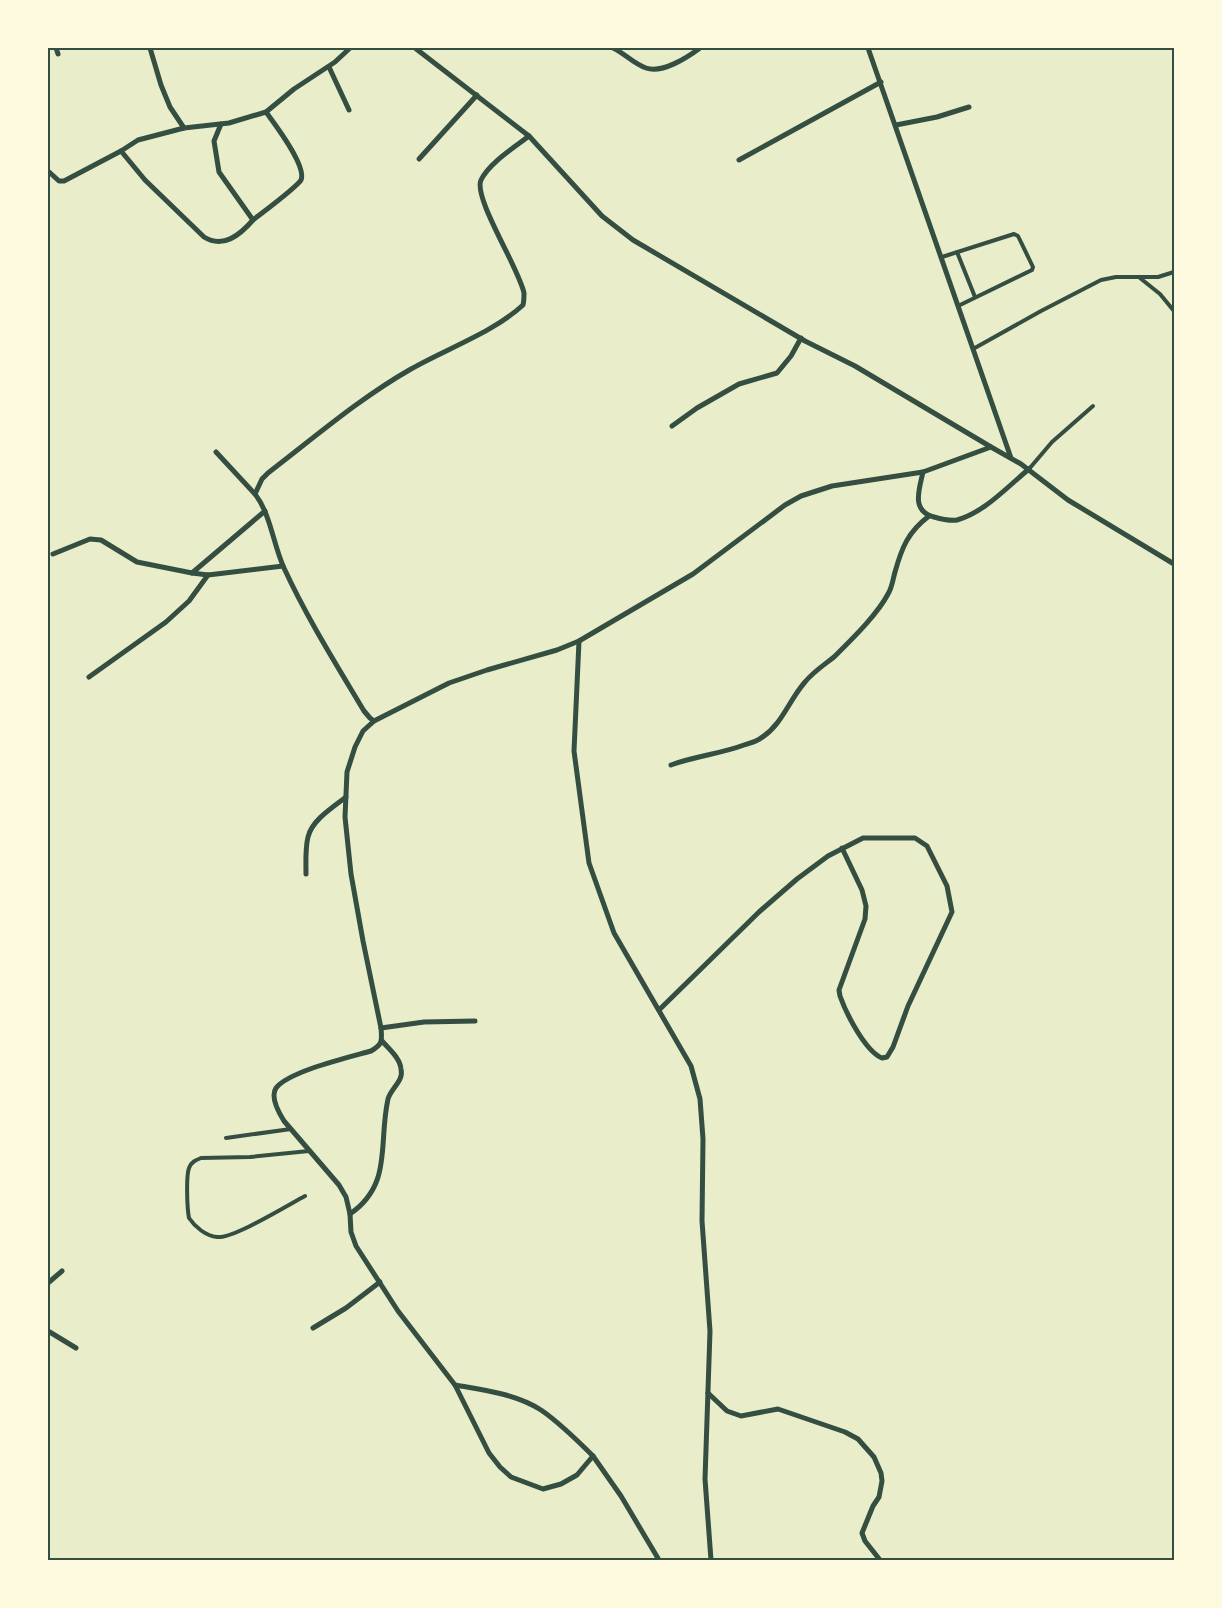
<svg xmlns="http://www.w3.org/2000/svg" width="1222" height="1608" font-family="'Titillium Web',sans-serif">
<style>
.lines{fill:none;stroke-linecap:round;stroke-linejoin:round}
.service{stroke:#344e41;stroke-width:4}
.minor{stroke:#344e41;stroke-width:5}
.neatline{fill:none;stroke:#344e41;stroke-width:2}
</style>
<rect width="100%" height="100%" fill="#e9edc9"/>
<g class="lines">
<!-- service -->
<g class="service">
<path d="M957,252L975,297"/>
<path d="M942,257L1014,234L1018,236L1033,267L1032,270L958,306"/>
<path d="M1140,278L1160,294L1174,311"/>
<path d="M973,349L1041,311L1101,280L1116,277H1158L1174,272"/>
<path d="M1029,469L1052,442L1093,406"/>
<path d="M226,1138L291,1129"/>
<path d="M305,1196C288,1205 233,1239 217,1237C206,1236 195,1227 189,1218C187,1208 186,1176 189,1168C191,1162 196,1160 201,1158L250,1157L309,1151"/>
</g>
<!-- minor -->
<g class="minor">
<path d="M56,48L58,54"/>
<path d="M150,48L161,85L170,107L184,128"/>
<path d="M415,48L529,136L602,216L633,240L805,341L855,366L991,447L1021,464L1068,500L1174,564"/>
<path d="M613,48C624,53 634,64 646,68C662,74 688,57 700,48"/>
<path d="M868,48L1011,458"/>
<path d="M329,67L349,110"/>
<path d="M896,125L937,117L969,107"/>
<path d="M529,136C515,147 489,163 481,180C473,198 519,268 524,293C524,297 524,301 523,305C494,332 446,349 411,369C360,398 315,437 268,473L262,479L255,494C271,515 273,544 284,568C307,618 336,664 364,711L370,718L374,721L449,683L487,670L557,650L579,641L693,574L785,505L801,496L832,486L923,472L991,447"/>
<path d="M121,151L145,180L204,237C223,249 240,235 253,220L219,172L214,141L221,124"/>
<path d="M419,159L477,95"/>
<path d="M739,160L881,82"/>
<path d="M48,171L59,181H64L121,151L138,140L184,128L229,123L266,112L294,89L335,62L350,48"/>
<path d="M253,220C262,213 297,187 301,180C307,166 274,123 266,112"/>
<path d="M672,426L697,408L739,384L777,373L791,356L801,338"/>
<path d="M216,452L255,494"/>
<path d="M923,472C919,490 911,511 934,517C941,519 951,521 957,520C985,512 1007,487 1029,469"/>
<path d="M53,554L90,539L101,540L137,562L192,573L208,575L283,566"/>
<path d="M192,573L265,511"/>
<path d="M579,641L574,751L589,863L614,933L691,1066L700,1099L703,1139L702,1221L710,1331L705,1479L711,1560"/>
<path d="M89,677L166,622L189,601L208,575"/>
<path d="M374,721L363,731L355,747L347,772L345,817L351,874L363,941L381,1028C382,1041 383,1044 371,1051C350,1057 289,1071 276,1088C270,1097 279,1113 284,1121L339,1185L346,1197L350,1214L351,1232L356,1246L398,1311L455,1385L489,1453L500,1467L511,1477L543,1489L561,1484L577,1475L593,1456L621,1496L659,1560"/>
<path d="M671,765C695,756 720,754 744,745C749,743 756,742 761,738C782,725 789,700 805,682C813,672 824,665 834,657C851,640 877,615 888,594C892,588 893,579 895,572C902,547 908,532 929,516"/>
<path d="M306,874C306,862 305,849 308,837C312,820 333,807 346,797"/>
<path d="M659,1010L759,912L797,879L828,856L863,838H915L927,846L947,886L952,912L908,1006L893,1047L887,1057L882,1058C865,1051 846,1013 840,996L839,990L865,919L866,906L862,890L842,848"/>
<path d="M381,1028L424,1022L475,1021"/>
<path d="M350,1214C393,1184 378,1144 388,1099C391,1088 404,1081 401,1069C400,1058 389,1049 382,1041"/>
<path d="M48,1283L62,1271"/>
<path d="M313,1328L346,1308L380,1282"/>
<path d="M48,1331L76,1348"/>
<path d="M455,1385C484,1390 516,1394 541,1410C560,1423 577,1440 593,1456"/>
<path d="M708,1393L727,1411L741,1416L778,1409L845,1432L858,1439L874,1457L881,1473L882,1481L879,1497L873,1506L862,1533L865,1541L880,1560"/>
</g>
</g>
<!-- border -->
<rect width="1222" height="1608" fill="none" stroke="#fefae0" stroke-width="98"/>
<rect x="49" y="49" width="1124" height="1510" class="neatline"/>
</svg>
